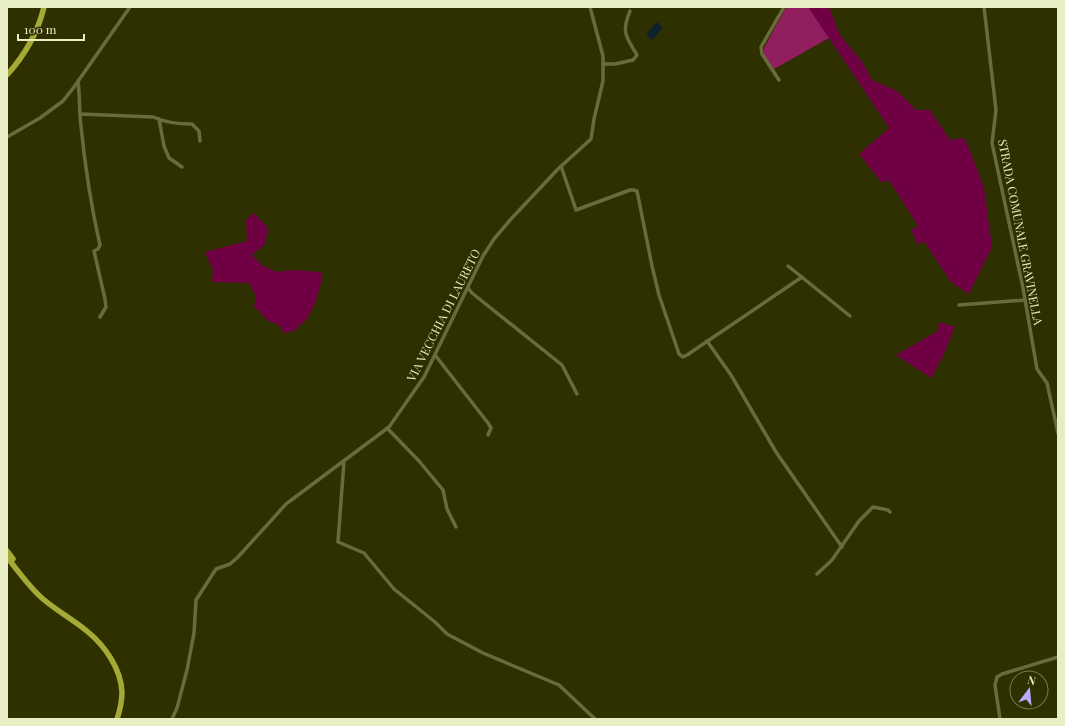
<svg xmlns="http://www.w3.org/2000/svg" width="1065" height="726" font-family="'Playfair Display',serif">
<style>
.green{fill:#6e0043}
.forest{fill:#911e5e}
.water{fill:#0d212b}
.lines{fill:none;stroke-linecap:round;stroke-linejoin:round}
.street{stroke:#696c3a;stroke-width:3.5}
.primary{stroke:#a5aa36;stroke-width:5.5}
.labels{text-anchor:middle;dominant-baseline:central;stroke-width:3;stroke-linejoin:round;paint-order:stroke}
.street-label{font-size:12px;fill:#e9edc4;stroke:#2e3000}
</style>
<rect width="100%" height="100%" fill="#2e3000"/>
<!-- green -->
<g class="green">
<path d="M808,7H829L840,35L863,63L872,80L897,91L916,110H930L950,140L964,138L970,150L984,188L992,247L969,294L951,282L924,241L918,245L911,230L918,226L889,180L882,183L859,154L889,128Z"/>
<path d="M254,213L268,228L265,244L252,255L263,266L277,272L294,270L321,272V283L315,304L307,319L294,331L284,333L279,325L268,321L254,306L256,296L249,283L212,282L213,270L205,252L247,241L246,220Z"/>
<path d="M939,322L955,327L944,354L931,378L896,355L938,331Z"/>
</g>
<!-- forest -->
<path class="forest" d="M790,7H808L829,38L774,69L764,55V48L785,9Z"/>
<!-- water -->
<path class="water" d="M656,22L663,27L653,40L646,35Z"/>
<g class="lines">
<!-- street -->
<g class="street">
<path d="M984,7L996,110L992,143L1023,288L1037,369L1047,383L1058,433"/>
<path d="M603,64H615L633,60L637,55C626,36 621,33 630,11"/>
<path d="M779,80L762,54L761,47L784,7"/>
<path d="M78,81C80,96 79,111 81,126C85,166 91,206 100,245L98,249L94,251L105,299L106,307L100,317"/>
<path d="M80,114L153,117C166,123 178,124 192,124L199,131L200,141"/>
<path d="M159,119L164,146L169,158L182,167"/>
<path d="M7,137L40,118L63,101L74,87L130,7"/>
<path d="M561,166L576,210L630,190H633L637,191L652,266L659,295L679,354L683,357L687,355L802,277"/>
<path d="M788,266L850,316"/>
<path d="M468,288L472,293L562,365L577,394"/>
<path d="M959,305L1025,300"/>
<path d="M707,341L731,375L776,452L842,547"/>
<path d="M435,355L488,423L491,428L488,435"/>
<path d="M387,428L419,461L443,490L447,509L456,527"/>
<path d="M344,461L338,542L364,553L394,589L435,622L447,634L483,653L559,685L595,719"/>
<path d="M817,574L832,560L859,521L873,507L888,510L890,512"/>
<path d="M172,719L177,708L187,670L194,633L196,600L216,569L230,564L238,557L286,504L389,427L424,377L483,256L494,239L511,219L558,169L591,139L594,119L603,81V56L590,7"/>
<path d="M1000,719L995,685L997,677L1002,674L1058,657"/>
</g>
<!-- primary -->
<g class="primary">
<path d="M7,75C24,56 38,32 44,7"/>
<path d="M7,551L13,559"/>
<path d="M7,557C18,571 29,587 43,599C57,611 74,620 88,632C105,646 121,669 122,692C122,701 120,710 117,719"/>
</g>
</g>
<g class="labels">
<!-- street labels -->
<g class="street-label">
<text transform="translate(1021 232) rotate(79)">STRADA COMUNALE GRAVINELLA</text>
<text transform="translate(443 315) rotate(-63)">VIA VECCHIA DI LAURETO</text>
</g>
</g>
<!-- border -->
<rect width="1065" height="726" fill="none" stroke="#e9edc4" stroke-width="16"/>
<!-- north arrow -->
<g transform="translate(1029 690) rotate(16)"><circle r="19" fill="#2e3000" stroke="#797c4e"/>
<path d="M0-3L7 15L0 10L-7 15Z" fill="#b8abf7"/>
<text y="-6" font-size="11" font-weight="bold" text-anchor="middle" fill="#e9edc4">N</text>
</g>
<!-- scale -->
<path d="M18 34v6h66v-6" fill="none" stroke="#e9edc4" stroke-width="2"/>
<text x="24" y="34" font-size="12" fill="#e9edc4" stroke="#2e3000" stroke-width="3" paint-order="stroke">100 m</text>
</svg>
